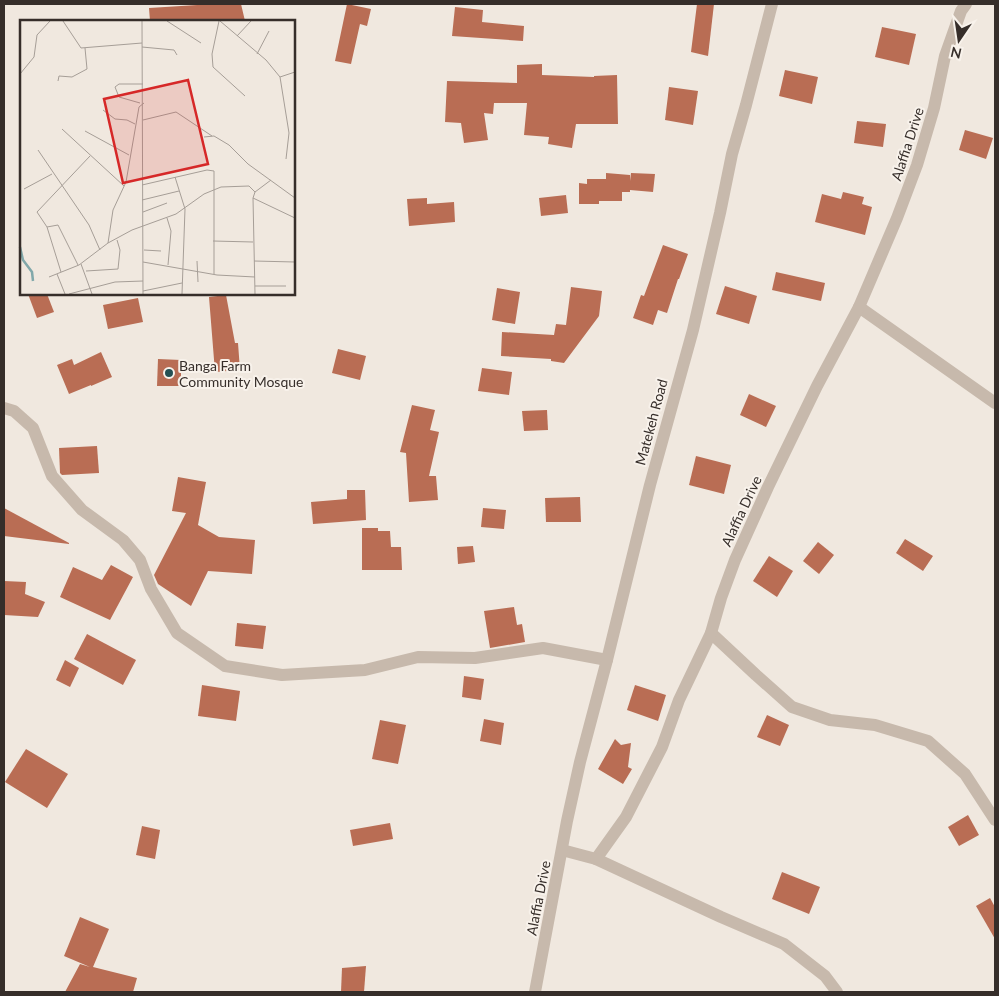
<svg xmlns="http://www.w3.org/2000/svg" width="999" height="996" font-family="Lato,sans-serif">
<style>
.building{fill:#b96d54}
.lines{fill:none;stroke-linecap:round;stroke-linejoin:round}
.minor{stroke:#c7b9ac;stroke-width:12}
.poi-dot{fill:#245053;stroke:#f8f2eb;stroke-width:2}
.labels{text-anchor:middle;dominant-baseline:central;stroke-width:4;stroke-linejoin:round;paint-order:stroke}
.street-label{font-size:14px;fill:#362e2a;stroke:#f8f2eb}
.poi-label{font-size:14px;fill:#362e2a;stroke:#f8f2eb;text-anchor:start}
.inset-river{fill:none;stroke:#81a8aa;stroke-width:2.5}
.inset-road{fill:none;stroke:#a69e97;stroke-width:1}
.view{fill:#d62828;fill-opacity:0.15;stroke:#d62828;stroke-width:2.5}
.inset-edge{fill:none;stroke:#362e2a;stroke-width:2.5}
</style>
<rect width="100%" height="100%" fill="#f0e8df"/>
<!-- building -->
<g class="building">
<path d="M197,4H241L245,21H150L149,8L197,5Z"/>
<path d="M347,4L371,9L367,26L360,24L351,64L335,61Z"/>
<path d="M697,4H714L708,56L691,52Z"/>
<path d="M455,7L483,10L482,22L524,26L523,41L452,36Z"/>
<path d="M882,27L916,34L909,65L875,57Z"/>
<path d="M542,64V75L594,77V76L617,75L618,124H576L572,148L548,144L549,137L524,135L527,103H494L493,114L484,113L488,140L464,143L461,123L445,122L447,81L517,83V65Z"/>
<path d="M785,70L818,77L812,104L779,96Z"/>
<path d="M669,87L698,91L693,125L665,120Z"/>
<path d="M857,121L886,124L883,147L854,143Z"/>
<path d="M965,130L993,138L986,159L959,150Z"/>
<path d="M606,173L630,175V181L631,173L655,174L653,192L630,190V192H622V201H599V204H579V183L587,184V179H606Z"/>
<path d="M843,192L864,197L862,204L872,207L865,235L815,222L822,194L841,199Z"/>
<path d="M566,195L568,213L541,216L539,198Z"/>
<path d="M427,198V204L454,202L455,222L409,226L407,199Z"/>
<path d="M663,245L688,254L679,279H678L667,313L658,310L653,325L633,318L641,295L644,296Z"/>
<path d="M776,272L825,283L821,301L772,290Z"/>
<path d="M725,286L757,296L749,324L716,314Z"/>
<path d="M571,287L602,291L599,316L564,363L551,361V359L501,356L502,332L554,335L556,324L566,325Z"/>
<path d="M497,288L520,292L515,324L492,320Z"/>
<path d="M28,294H47L54,312L37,318Z"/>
<path d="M226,295L235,343H238L240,370L215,372L209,297Z"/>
<path d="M138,298L143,322L108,329L103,305Z"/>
<path d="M338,349L366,356L360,380L332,373Z"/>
<path d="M101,352L112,377L91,386V385L69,394L57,365L72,359L74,365Z"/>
<path d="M158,359L181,360V386H157Z"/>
<path d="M482,368L512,372L509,395L478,391Z"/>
<path d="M749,394L776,406L766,427L740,415Z"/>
<path d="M412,405L435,410L430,430L439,432L429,476H436L438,500L409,502L406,453L400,452Z"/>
<path d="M547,410L548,430L524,431L522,411Z"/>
<path d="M97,446L99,473L62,475L60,473L59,448Z"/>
<path d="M696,456L731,465L724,494L689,485Z"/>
<path d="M178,477L206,482L198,525L219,537L255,540L252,574L208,571L191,606L158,584L154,575L186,513L172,511Z"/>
<path d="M347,490H365L366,520L313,524L311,502L347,499Z"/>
<path d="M580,497L581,522H546L545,498Z"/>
<path d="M4,508L69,543V544L4,536Z"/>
<path d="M483,508L506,510L504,529L481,527Z"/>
<path d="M362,528H378V531H390L391,547H401L402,570H362Z"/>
<path d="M905,539L933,556L923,571L896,553Z"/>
<path d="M818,542L834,555L819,574L803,561Z"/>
<path d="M473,546L475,562L458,564L457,547Z"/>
<path d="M769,556L793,571L777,597L753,581Z"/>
<path d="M111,565L133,577L110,620L60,597L73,567L102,580Z"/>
<path d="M4,581L26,582L25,594L45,602L38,617L4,615Z"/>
<path d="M514,607L517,625L522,624L525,642L490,648L484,611Z"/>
<path d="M237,623L266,626L263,649L235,646Z"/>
<path d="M87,634L136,660L123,685L74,659Z"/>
<path d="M65,660L79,668L70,687L56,680Z"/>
<path d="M464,676L484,679L481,700L462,697Z"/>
<path d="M202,685L240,691L236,721L198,716Z"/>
<path d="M635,685L666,695L658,721L627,710Z"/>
<path d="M767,715L789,725L780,746L757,737Z"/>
<path d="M484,719L504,723L501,745L480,741Z"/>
<path d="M380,720L406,725L398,764L372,759Z"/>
<path d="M615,739L621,745L631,743L628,767L632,769L623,784L598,769Z"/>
<path d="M26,749L68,774L47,808L5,782Z"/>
<path d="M968,815L979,835L959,846L948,827Z"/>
<path d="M390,823L393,839L353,846L350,830Z"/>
<path d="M142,826L160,830L155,859L136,855Z"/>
<path d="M782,872L820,887L809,914L772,899Z"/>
<path d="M990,898L995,907V939L976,906Z"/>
<path d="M80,917L109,929L93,967L137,978L133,992H65L80,964L90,967L64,956Z"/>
<path d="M366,966L364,992H341L342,968Z"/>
</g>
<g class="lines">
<!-- minor -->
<g class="minor">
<path d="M859,307L995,403"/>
<path d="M4,408L14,411L33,428L52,476L82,510L123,540L140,560L151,589L177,633L225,666L282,675L365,670L418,657L475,658L543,648L607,660"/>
<path d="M711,633L756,675L792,707L830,720L875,725L928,741L965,774L995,820"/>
<path d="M562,850L596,859L626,817L662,747L679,700L711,633L721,598L735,560L768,487L817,386L859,307L897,218L917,165L934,108L945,56L961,11L966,4"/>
<path d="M596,859L721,917L784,944L825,976L837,992"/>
<path d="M535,992L567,821L580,762L607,660L650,485L693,330L720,213L732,154L746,105L772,4"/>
</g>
</g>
<!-- markers -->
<circle class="poi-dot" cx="169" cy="373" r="5"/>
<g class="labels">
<!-- street labels -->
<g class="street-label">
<text transform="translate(907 144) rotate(-72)">Alaffia Drive</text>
<text transform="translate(651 422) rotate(-75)">Matekeh Road</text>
<text transform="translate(741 511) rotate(-65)">Alaffia Drive</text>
<text transform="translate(538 898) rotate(-79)">Alaffia Drive</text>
</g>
<!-- poi labels -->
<g class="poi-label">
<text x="179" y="365">Banga Farm<tspan x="179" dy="16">Community Mosque</tspan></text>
</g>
</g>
<!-- overview -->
<g transform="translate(20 20)">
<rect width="275" height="275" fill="#f0e8df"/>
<path class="inset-river" d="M0,227L3,240L12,252L13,261"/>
<path class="inset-road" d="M43,1L61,28L122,23M122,1L123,274M147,1L181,23M199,1L192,34L193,47L225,76M200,1L246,40L260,57L269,113L266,139M217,16L231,1M122,27L154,30L157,35M237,34L249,11M0,54L14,37L17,15L30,1M260,57L275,52M38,61L39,56L52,57L67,49L65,28M120,83L99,77L95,67L99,64H123M83,90L95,99L107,100L115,104M123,100L156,92L192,116M42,109L104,166M65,111L109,135M184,117L194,116L209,125L228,144L275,178M18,130L69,205L80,230M155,157L165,189L162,274M122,165L187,150L194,151V254M4,169L32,154M233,178L275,198M122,180L159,171M123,192L147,183M147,198L151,211L148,245M27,207L38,205L58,245M193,221L233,222M88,223L112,210L156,194L184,174L201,167L229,166L235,172M124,230L141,231M177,241L178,262M234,241L275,242M123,242L197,255L235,257M61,244L72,274M66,251L98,249L100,230L97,220M41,252L27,207L17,192L70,136M37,254L45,274M29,257L59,245L88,223L93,190L106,162L119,87L124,83M235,266H266M123,271L162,263M49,274L95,262L123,261M235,274L233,178L235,172L251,160"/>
<path class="view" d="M168,60L188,144L103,163L84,79Z"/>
<rect width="275" height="275" class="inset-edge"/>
</g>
<!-- border -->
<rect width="999" height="996" fill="none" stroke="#362e2a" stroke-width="10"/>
<!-- north arrow -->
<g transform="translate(959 40) rotate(193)" stroke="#f8f2eb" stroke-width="4" paint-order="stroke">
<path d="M0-4L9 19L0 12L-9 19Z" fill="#362e2a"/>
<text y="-8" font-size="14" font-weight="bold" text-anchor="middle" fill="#362e2a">N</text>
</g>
</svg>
